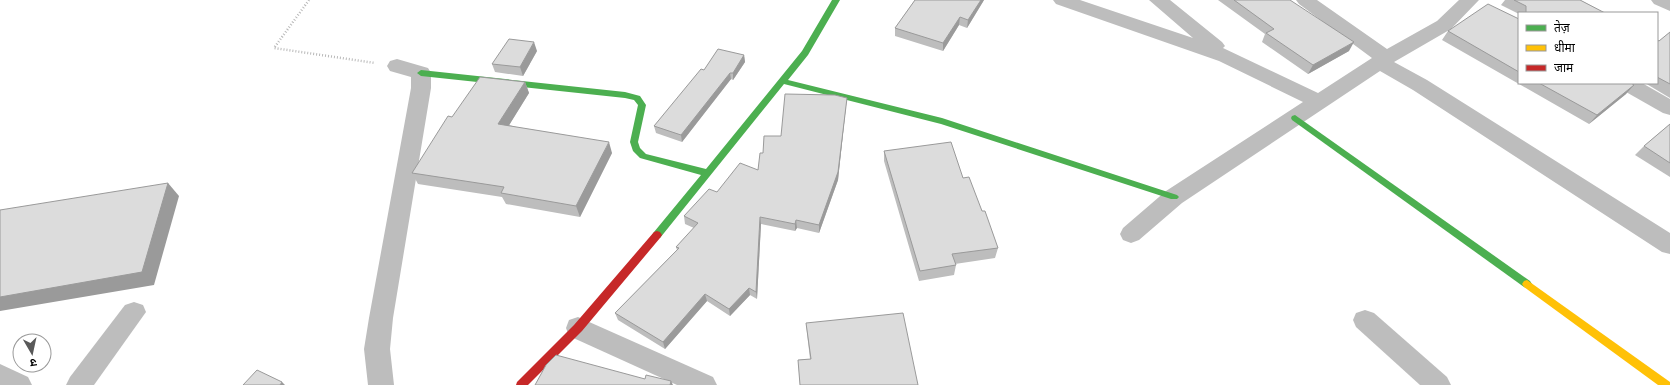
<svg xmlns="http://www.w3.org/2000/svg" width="1670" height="385" font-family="'PT Sans','Noto Sans Devanagari',sans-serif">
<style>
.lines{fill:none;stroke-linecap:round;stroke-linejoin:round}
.path{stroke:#b8b8b8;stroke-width:2.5;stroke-dasharray:1 2;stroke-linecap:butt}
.street{fill:#bdbdbd;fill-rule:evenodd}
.fast{fill:#4caf50;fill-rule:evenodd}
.slow{fill:#ffc107;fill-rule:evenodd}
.jam{fill:#c62828;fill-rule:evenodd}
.wall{fill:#bdbdbd}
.shaded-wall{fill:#9a9a9a}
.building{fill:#dcdcdc;stroke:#9a9a9a}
</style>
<rect width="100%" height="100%" fill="#fff"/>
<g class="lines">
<!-- path -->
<path class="path" d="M309,0L274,48L375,63"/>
<!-- street -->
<g class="street">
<path d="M1053,0H1080L1193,38L1149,0H1170L1222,42L1225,46L1223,48L1318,93L1372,58L1299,4L1296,0H1317L1387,49L1437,21L1459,0H1479L1451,29L1394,62L1427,80L1670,233V254L1662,252L1413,90L1380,71L1182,203L1139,240L1131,243L1123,240L1120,234L1123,228L1166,191L1303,102L1219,61L1056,4Z"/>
<path d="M1651,0H1670V11L1654,4Z"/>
<path d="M397,59L428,68L431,73V88L393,318L390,349L394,385H368L364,349L369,318L411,88V77L390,71L387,66L390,61Z"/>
<path d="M1616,83H1642L1670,99V115L1663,113L1619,88Z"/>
<path d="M134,302L143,305L146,312L94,385H66L70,377L125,305Z"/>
<path d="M1365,310L1374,313L1447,377L1451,385H1420L1356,327L1353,320L1356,313Z"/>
<path d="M578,317L713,377L717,385H677L569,336L566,328L569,320Z"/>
<path d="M0,364L28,377L32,385H0Z"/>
</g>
<!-- fast -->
<g class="fast">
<path d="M832,0H840L808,55L788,80L942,118L1177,195L1179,197L1177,199H1171L941,124L784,84L660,238H654L652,235L654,232L701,175L640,158L633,151L630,142L638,105L634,100L625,98L421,76L417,73L421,70L625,92L640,96L646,105L638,142L640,148L646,154L706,169L802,51Z"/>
<path d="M1295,115L1530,281L1532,284L1530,287L1527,288L1524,287L1292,120L1291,118L1292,116Z"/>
</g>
<!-- slow -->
<path class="slow" d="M1527,280L1670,382V385H1658L1524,287L1522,284L1524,281Z"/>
<!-- jam -->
<path class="jam" d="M657,231L660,232L662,235L660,238L582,331L528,385H516L517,382L574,325L654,232Z"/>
</g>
<!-- wall -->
<g class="wall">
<path d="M915,0H984L967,28L959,25L943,51L895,36V28Z"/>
<path d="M1218,0H1290L1349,51L1308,74L1262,42L1265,34Z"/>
<path d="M1505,0H1580L1605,13H1519V14L1501,5Z"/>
<path d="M1519,19V83H1631L1626,94L1589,124L1442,40L1448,31Z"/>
<path d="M1670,32V98L1645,83H1657V40L1659,41Z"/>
<path d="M537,51L523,76L495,72L492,64Z"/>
<path d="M744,55L745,62L733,80L731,79L682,142L656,133L654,126L704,70Z"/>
<path d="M525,82L529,93L509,125L612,153L580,217L506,204L502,197L418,184L412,173Z"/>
<path d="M846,106L838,180L819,233L797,228L795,231L761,224L757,299L750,295L730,316L707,301L665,349L618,320L615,313L677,250L676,247L694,228L685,224L684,216L717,192L758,170L763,153L781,136Z"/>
<path d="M1670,124V177L1635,155L1644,146Z"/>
<path d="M884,151L963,178L982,211L998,248L995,258L955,264L956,265L954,275L919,281L884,161Z"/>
<path d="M806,323L918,385H800L798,360L810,359L807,333Z"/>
</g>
<!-- shaded-wall -->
<g class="shaded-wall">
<path d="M981,0H984L967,28L968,20Z"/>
<path d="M960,17L959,25L943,51V43Z"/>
<path d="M534,42L537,51L523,76L520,67Z"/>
<path d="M1354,42L1349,51L1308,74L1313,65Z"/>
<path d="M744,55L745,62L733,80V73Z"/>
<path d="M730,73L731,79L682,142L681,135Z"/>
<path d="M525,82L529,93L503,135L498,124Z"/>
<path d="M1634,85L1626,94L1589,124L1597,115Z"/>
<path d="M847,98L846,106L838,180L819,233V225Z"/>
<path d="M609,142L612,153L580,217L576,206Z"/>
<path d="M168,183L179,196L154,285L0,311V297Z"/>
<path d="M760,217L761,224L757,299L756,292Z"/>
<path d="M796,220L797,228L795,231V224Z"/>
<path d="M749,288L750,295L730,316L729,309Z"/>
<path d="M705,294L707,301L665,349L663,342Z"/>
<path d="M671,381L673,385H670Z"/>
<path d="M282,382L285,385H280Z"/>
</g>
<!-- building -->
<g class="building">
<path d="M915,0H981L968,20L960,17L943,43L895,28Z"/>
<path d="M1234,0H1290L1354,42L1313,65L1266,33L1274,29Z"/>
<path d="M1514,0H1580L1605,13H1526V6Z"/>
<path d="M1488,4L1519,19V72L1448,31Z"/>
<path d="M1670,32V84L1657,77V40L1659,41Z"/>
<path d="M509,39L534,42L520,67L492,64Z"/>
<path d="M718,49L744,55L733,73H730L681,135L654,126L701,69L704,70Z"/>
<path d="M480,77L525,82L498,124L609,142L576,206L501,193L504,187L412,173L448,116L452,117Z"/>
<path d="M1539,83H1631L1634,85L1597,115Z"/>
<path d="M785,94L835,95L847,98L838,172L819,225L796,220L795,224L760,217L756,292L749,288L729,309L705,294L663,342L615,313L679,248L676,247L698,223L684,216L709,189L717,192L740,163L758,170L760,153H763L764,136H781Z"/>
<path d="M1670,124V163L1644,146Z"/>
<path d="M951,142L963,178L969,177L982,211H985L998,248L952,254L956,265L920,271L884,151Z"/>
<path d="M168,183L142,272L0,297V210Z"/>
<path d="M903,313L918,385H800L798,360L811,359L806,323Z"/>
<path d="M556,355L645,379L646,375L671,381L670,385H535L546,365Z"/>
<path d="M257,370L282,382L280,385H243Z"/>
</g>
<!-- legend -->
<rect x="1518" y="12" width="140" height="72" fill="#ffffff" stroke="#999999"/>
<rect x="1526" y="25" width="20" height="6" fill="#4caf50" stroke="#999999"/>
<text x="1554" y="32" font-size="12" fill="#000000">तेज़</text>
<rect x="1526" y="45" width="20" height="6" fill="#ffc107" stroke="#999999"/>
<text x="1554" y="52" font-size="12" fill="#000000">धीमा</text>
<rect x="1526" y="65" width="20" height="6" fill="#c62828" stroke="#999999"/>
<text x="1554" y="72" font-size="12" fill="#000000">जाम</text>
<!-- north arrow -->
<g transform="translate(32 353) rotate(171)"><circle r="19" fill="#ffffff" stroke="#999999"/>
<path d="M0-3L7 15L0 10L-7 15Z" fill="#595959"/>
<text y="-6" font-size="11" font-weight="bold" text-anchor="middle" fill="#000000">उ</text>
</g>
</svg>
